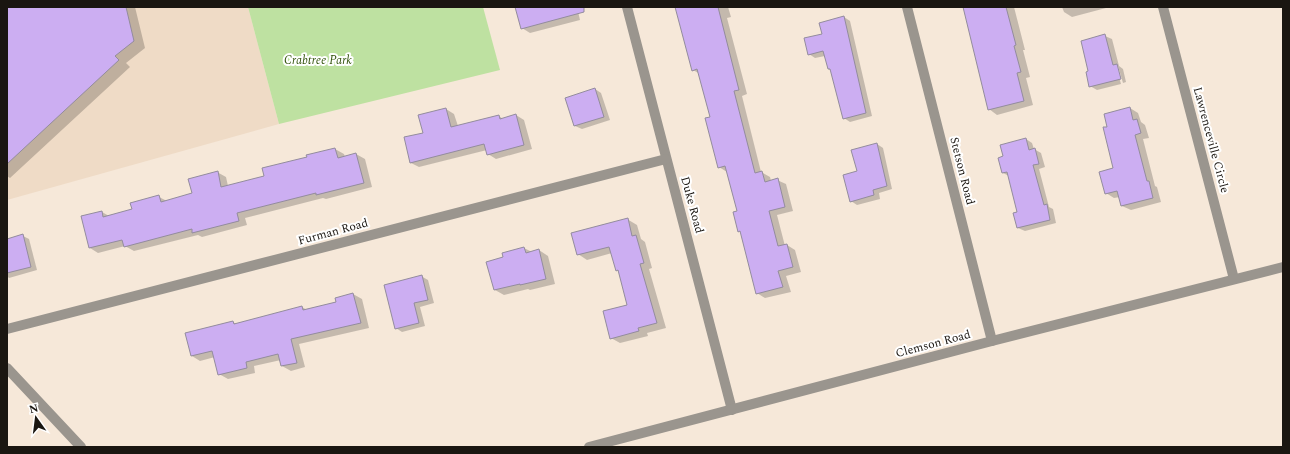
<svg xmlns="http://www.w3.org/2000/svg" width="1290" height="454" font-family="Spectral,serif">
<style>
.built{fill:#efdbc6}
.green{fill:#bee1a1}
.shadow{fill:#0003}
.building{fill:#ccaef2;stroke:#938c9d}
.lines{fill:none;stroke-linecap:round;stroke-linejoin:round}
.minor{stroke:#9a958e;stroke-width:10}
.labels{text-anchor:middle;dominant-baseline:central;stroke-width:4;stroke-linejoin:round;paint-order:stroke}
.park-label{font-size:12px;font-style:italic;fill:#33530c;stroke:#fff}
.street-label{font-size:12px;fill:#1a1611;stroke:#fff}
</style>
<rect width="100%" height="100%" fill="#f6e8d9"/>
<!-- built -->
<path class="built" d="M7,7H248L279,124L7,200Z"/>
<!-- green -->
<path class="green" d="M248,7H483L500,70L279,124Z"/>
<!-- shadow -->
<g class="shadow">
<path d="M7,7H135L145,48L126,63L130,67L10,178L7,176Z"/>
<path d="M516,7H577L580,20L530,33L522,28Z"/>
<path d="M676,7H728L731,17L727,18L747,94L742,96L761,172L770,177L771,181L777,180L786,184L793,211L777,215L785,246L787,245L795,250L801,272L786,276L791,292L765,298L757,293L741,232L739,231L738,212L727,172L719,167L711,117L700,74L693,70Z"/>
<path d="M964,7H1014L1025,50H1023L1030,77L1026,78L1033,105L997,115L989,109Z"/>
<path d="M1062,7H1105L1106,8L1072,17L1064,12Z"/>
<path d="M844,17L850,21L872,116L850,122L844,118L831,70L828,69L825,56L815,58L809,54Z"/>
<path d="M1105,36L1112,39L1119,66L1123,69L1126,82L1123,83L1118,66H1116L1121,84L1097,90L1090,86L1089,72Z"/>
<path d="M595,89L601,93L610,120L582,129L575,126L566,99Z"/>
<path d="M1130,108L1138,113L1141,122L1145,125L1149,138L1143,139L1155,186L1157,187L1161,202L1131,210L1122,206L1120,197L1114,198L1106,193L1115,169L1108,127Z"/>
<path d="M446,109L454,114L458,126L499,116L503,119L516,115L524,120L532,149L496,159L488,154L487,150L419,167L411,163L424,133L419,116Z"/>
<path d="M1026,139L1032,143L1034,149L1041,153L1045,167L1039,169L1049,207L1053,209L1056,223L1025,231L1018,228L1014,213L1019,212L1009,176L1003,173L1004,157Z"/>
<path d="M877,144L883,148L892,189L879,193L880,199L857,205L851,201L858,172Z"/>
<path d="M335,149L344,154L345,157L356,154L365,159L372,187L326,199L323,198L245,218L247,225L202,237L198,235L134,251L125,246L98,253L90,248L102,212L109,216L133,210L159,197L167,201L193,194L217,172L226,177L228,186L265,177L308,158V156Z"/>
<path d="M627,219L637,225L641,239L645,242L652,268L649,269L666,328L647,333L648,336L620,343L611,338L628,305L619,272L617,270L612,253L587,260L578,254Z"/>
<path d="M23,236L29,239L37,270L9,278L7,276V240Z"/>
<path d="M524,248L532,252L539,250L548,256L555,284L530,290L528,289L504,295L495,290L504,258Z"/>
<path d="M421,276L428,280L434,303L420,307L425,326L402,332L396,328Z"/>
<path d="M353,294L362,299L369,328L299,344L305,367L291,371L282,366L281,360L254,366L255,373L228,379L219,374L215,357L200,361L192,356L233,322L236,324L302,307L307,310L337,302Z"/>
</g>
<!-- building -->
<g class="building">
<path d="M7,7H126L134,41L115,56L119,60L7,164Z"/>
<path d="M515,7H584V12L521,29Z"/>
<path d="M675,7H718L739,90L734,91L755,173L762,171L765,182L778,178L785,207L769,211L778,246L787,244L793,267L778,271L783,287L756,294L740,231L738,232L733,212L737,211L725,166L718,168L705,118L710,117L697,69L692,71Z"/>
<path d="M963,7H1006L1016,45L1014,46L1021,72L1017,73L1024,101L988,110Z"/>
<path d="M844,16L866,113L843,119L830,69H828L823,51L808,55L804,38L822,34L819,23Z"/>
<path d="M1105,34L1113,65L1117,64L1121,79L1089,87L1086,72L1088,71L1081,41Z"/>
<path d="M595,88L604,117L574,126L565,98Z"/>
<path d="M1130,107L1133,120L1137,119L1141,133L1135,135L1147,181H1149L1153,198L1121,206L1117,191L1105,194L1099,172L1113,168L1103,127H1107L1104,114Z"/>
<path d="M446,108L451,127L499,115L500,119L516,114L524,145L487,155L484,144L410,163L404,137L423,133L418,115Z"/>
<path d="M1026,138L1029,150L1035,148L1039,164L1033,165L1044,205L1047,204L1050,220L1017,228L1013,213L1017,212L1007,172L1002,173L998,158L1003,156L1000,145Z"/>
<path d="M877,143L887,186L873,190L874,195L850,202L843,175L857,171L851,150Z"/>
<path d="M335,148L338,158L356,153L364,183L316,195V193L237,213L239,221L192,233V229L124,247L122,240L89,248L81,216L102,211L103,217L132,209L130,203L159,195L161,202L192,193L188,179L218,171L221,187L264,176L262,168L307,157L306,155Z"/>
<path d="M628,218L632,236L636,235L644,263L640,264L657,323L638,328L639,331L610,339L603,311L627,305L618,270L616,271L609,247L577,255L571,233Z"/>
<path d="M23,234L31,267L7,273V239Z"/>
<path d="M524,247L526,253L539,249L546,279L520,285V284L494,290L486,262L503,257L502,253Z"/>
<path d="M422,275L428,300L414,303L419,323L395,329L384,285Z"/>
<path d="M353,293L361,323L291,339L297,363L281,366L278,354L246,362L247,368L218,375L212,351L191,356L185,333L233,321L234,324L302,306L303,310L336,302L335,298Z"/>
</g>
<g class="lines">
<!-- minor -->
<g class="minor">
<path d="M627,7L732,410"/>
<path d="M907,7L992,341"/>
<path d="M1163,7L1234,279"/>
<path d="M7,329L666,159"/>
<path d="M7,368L81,447"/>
<path d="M589,447L992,341L1283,267"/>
</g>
</g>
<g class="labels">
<!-- park labels -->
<g class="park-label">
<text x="318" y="60">Crabtree Park</text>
</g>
<!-- street labels -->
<g class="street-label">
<text transform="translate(1211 140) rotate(75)">Lawrenceville Circle</text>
<text transform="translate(962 171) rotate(76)">Stetson Road</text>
<text transform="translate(692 205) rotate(75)">Duke Road</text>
<text transform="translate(333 232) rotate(-15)">Furman Road</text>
<text transform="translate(933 344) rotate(-15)">Clemson Road</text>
</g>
</g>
<!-- border -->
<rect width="1290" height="454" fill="none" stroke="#1a1611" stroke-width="16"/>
<!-- north arrow -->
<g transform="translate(36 418) rotate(346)" stroke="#ffffff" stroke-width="3" paint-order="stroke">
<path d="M0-3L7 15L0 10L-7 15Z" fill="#1a1611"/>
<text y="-6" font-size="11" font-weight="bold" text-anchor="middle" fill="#1a1611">N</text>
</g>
</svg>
